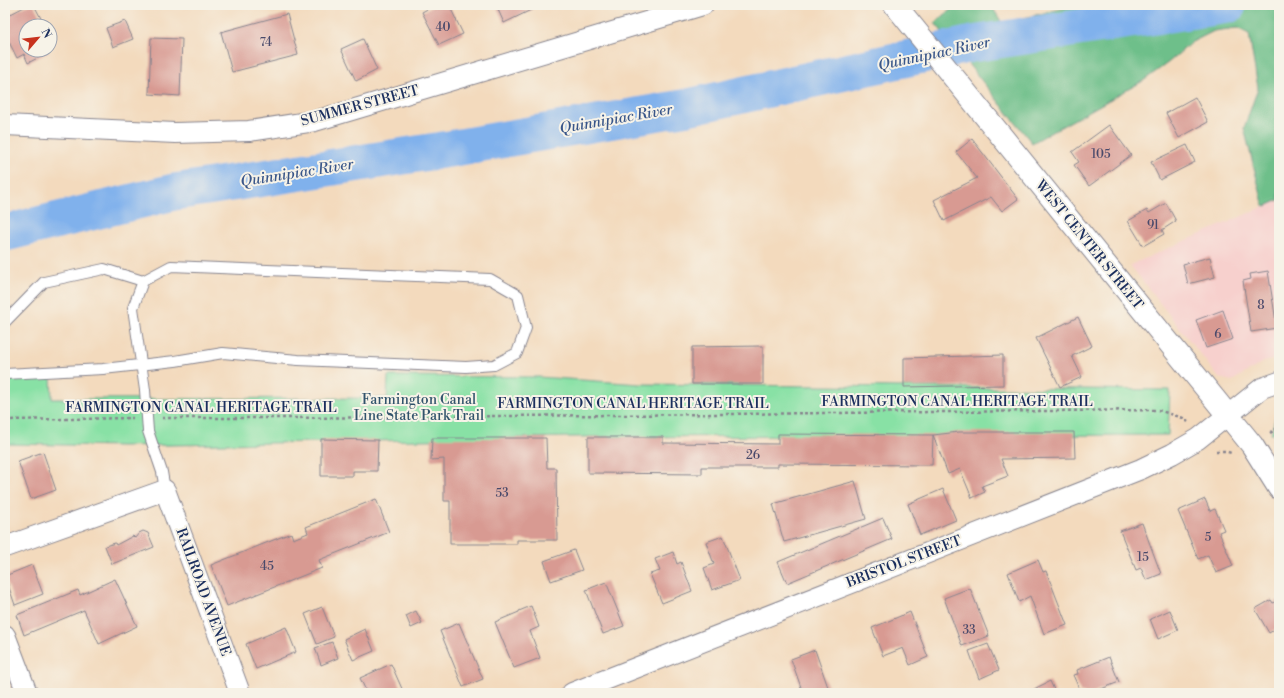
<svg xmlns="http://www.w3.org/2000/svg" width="1284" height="698" font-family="'Libre Bodoni',serif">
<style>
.built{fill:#f7d0cd}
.green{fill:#88e1a5;stroke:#528882}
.forest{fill:#6ebf8a;stroke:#447774}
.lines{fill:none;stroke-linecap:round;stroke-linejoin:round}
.river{stroke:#80b1ec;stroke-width:37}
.building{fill:#d89a92}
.service-casing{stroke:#87848e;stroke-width:12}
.minor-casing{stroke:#87848e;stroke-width:22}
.tertiary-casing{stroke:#87848e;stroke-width:24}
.path{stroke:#87848e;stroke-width:2.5;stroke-dasharray:3 3;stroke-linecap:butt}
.service{stroke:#fff;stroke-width:10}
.minor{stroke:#fff;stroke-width:20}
.tertiary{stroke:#fff;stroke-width:22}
.labels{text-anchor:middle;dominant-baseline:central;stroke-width:4;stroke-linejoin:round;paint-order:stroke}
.number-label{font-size:12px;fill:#4a4a6b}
.street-label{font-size:14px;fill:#1b2f5e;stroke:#f7f3e8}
.park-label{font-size:14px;fill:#31536c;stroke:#f7f3e8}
.water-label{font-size:15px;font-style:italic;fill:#395689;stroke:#f7f3e8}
</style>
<rect width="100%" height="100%" fill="#f7f3e8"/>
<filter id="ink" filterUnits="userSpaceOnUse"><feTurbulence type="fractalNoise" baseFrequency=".025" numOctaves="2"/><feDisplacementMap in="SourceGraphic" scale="8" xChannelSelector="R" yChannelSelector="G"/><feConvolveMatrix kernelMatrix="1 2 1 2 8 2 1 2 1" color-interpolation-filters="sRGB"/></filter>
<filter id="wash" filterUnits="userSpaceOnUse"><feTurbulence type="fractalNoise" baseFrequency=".012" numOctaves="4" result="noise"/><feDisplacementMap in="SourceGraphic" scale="16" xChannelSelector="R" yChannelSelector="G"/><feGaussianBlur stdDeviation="0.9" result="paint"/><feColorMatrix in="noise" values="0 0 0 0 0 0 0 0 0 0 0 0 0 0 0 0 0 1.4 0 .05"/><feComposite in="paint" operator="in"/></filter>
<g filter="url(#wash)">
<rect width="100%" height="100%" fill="#f3dabd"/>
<!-- built -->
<path class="built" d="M1279,200V358L1264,362L1232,381L1219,378L1130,265Z"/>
<!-- green -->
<g class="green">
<path d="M388,376L538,377L640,384L1170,390L1168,435L570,437L123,446L5,444V379L51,377L52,399L387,398Z"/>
<path d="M1278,407L1279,434H1271Z"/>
</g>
<!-- forest -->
<path class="forest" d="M956,5H991L1002,23L1077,5H1279V200L1264,207L1244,128L1258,88L1249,34L1237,28L1214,31L1192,42L1169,62L1143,81L1032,143L935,23Z"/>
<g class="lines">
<!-- river -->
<path class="river" d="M5,233L174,192L449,149L688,107L972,44L1228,5"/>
</g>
<g id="blocks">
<!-- building -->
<g class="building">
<path d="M28,5H34L45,26H26V50H48L49,52L28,63L24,54L17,58L5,34V17Z"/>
<path d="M435,5H449L463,34L439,45L422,12Z"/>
<path d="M496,5H531L533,9L504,23Z"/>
<path d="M287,14L298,55L232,72L221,32Z"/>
<path d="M125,21L133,39L113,47L106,28Z"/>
<path d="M151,38L182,39L180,96L149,94Z"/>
<path d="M363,39L377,70L356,81L341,49Z"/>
<path d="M1195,97L1208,122L1179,138L1166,113Z"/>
<path d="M1109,125L1131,155L1089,186L1074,165L1079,162L1072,152Z"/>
<path d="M972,139L1018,199L1002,211L991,197L944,221L934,200L977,178L956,152Z"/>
<path d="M1187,145L1195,162L1160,180L1151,162Z"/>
<path d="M1166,203L1176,221L1162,230L1164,234L1143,246L1128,221L1147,210L1149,213Z"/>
<path d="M1210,257L1215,277L1188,284L1183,264Z"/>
<path d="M1268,271L1277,328L1251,332L1243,281L1251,279L1250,274Z"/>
<path d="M1223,310L1233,339L1206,348L1196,320Z"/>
<path d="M1078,317L1092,346L1072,356L1082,377L1060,387L1036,338Z"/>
<path d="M763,346V384H692V347Z"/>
<path d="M1003,355V385L904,387V358Z"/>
<path d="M959,432H1074L1075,458L1001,459L1008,476L982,486L985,492L972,498L960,469L948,474L933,435L932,465L778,464V467H702V474L588,473V437H663V443L778,444V434L933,435Z"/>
<path d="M432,438H546L547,468H556L557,540H517V544H450V501H444V459L431,460Z"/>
<path d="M321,439L378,440L377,471H353V476H321Z"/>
<path d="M43,452L56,490L31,499L18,461Z"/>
<path d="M855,481L866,519L784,542L773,504Z"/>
<path d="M943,489L956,520L920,535L908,504Z"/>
<path d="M376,499L389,532L319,560L322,568L227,606L211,565L291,533L293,539L308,533L306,527Z"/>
<path d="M1205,499L1210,511L1215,509L1224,530L1219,532L1233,566L1216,573L1208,555L1198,559L1178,511Z"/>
<path d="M883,518L892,539L787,583L778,562Z"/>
<path d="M1142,523L1161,574L1146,580L1141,568L1136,570L1120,531Z"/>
<path d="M143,531L148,533L154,547L112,564L105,546L115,543L116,545L133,536L135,538L139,533Z"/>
<path d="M723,536L740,580L712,590L704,568L714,564L706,542Z"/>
<path d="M574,550L582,570L551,581L544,561Z"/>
<path d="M673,552L677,564L681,562L692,591L662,603L650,574L660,571L655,559Z"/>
<path d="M1038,560L1043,572L1046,571L1067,625L1044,634L1030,596L1019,602L1008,573Z"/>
<path d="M32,565L43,594L15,605L5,576Z"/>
<path d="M115,579L137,626L99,644L84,610L24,635L17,615L78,590L80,595Z"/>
<path d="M606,582L624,626L603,634L586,590Z"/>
<path d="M970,588L989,636L962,646L944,598Z"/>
<path d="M1271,600L1273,603L1279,600V627L1269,633L1255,609Z"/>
<path d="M531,606L539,627L530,631L540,658L514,668L495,622L519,612V611Z"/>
<path d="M322,607L334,637L317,644L305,614Z"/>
<path d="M1170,610L1178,630L1158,639L1150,619Z"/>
<path d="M416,611L422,623L411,628L406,616Z"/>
<path d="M910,612L928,657L910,665L903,648L883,656L872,628Z"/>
<path d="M459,623L483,679L463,687L440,631Z"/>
<path d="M286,627L296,652L256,669L246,644Z"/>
<path d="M365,629L374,651L353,660L344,639Z"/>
<path d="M332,642L338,658L321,665L315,648Z"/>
<path d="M988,644L999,670L979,679L969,651Z"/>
<path d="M815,650L830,693H803L791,659Z"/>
<path d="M1109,657L1119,682L1091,693H1081L1073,675L1078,674L1077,670Z"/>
<path d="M391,664L403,691L399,693H367L360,678Z"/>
<path d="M1050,681L1055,692L1052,693H1037L1034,689Z"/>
</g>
</g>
</g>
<g filter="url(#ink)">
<use href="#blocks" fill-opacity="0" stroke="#87848e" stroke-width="1"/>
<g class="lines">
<defs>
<g id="service">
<path d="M5,322L44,282L104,269L143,281"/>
<path d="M5,374L103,369L175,361L223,353L298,360L466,367L494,365L517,353L526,328L518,295L490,279L171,266L143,281L133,308L145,390L148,431L162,472L165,490"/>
</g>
<g id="minor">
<path d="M5,125L175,133L249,131L315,121L703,5"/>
<path d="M5,547L165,490L240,693"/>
<path d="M5,635L27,693"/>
<path d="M572,693L1141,469L1172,454L1198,439L1262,388L1279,382"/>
</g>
<path id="tertiary" d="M895,5L1252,445L1279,488"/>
</defs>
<!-- service casing -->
<use href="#service" class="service-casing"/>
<!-- minor casing -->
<use href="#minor" class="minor-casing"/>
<!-- tertiary casing -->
<use href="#tertiary" class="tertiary-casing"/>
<!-- path -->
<g class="path">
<path d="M162,418H287L1158,410L1183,418L1188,422"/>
<path d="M5,420L133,418"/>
<path d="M1270,433L1279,427"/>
<path d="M1216,451H1225L1231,453"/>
</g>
<!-- service -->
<use href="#service" class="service"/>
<!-- minor -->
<use href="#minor" class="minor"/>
<!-- tertiary -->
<use href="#tertiary" class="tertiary"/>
</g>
</g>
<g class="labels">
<!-- number labels -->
<g class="number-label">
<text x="443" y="27">40</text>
<text x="266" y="42">74</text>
<text x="1101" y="154">105</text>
<text x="1153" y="225">91</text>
<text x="1261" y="305">8</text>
<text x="1218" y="334">6</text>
<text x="753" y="455">26</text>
<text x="502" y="493">53</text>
<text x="1208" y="537">5</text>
<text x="1143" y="557">15</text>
<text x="267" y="566">45</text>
<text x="969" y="630">33</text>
</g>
<!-- street labels -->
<g class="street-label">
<text transform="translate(360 106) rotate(-15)">SUMMER STREET</text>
<text transform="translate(1089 245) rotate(51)">WEST CENTER STREET</text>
<text x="957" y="402">FARMINGTON CANAL HERITAGE TRAIL</text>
<text x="633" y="404">FARMINGTON CANAL HERITAGE TRAIL</text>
<text x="201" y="408">FARMINGTON CANAL HERITAGE TRAIL</text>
<text transform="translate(904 562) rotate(-21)">BRISTOL STREET</text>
<text transform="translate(203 592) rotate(70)">RAILROAD AVENUE</text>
</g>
<!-- park labels -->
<g class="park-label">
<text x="419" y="400">Farmington Canal<tspan x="419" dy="16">Line State Park Trail</tspan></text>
</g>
<!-- water labels -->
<g class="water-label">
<text transform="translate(934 54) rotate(-12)">Quinnipiac River</text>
<text transform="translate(616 119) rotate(-10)">Quinnipiac River</text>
<text transform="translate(297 173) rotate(-9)">Quinnipiac River</text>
</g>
</g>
<!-- margin -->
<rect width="1284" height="698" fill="none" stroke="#f7f3e8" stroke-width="20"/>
<!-- north arrow -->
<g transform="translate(38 38) rotate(62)"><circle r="19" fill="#f7f3e8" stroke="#9fa5b1"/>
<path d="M0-3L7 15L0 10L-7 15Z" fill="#c8321e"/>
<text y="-6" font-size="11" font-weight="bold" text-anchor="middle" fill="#1b2f5e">N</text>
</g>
</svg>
